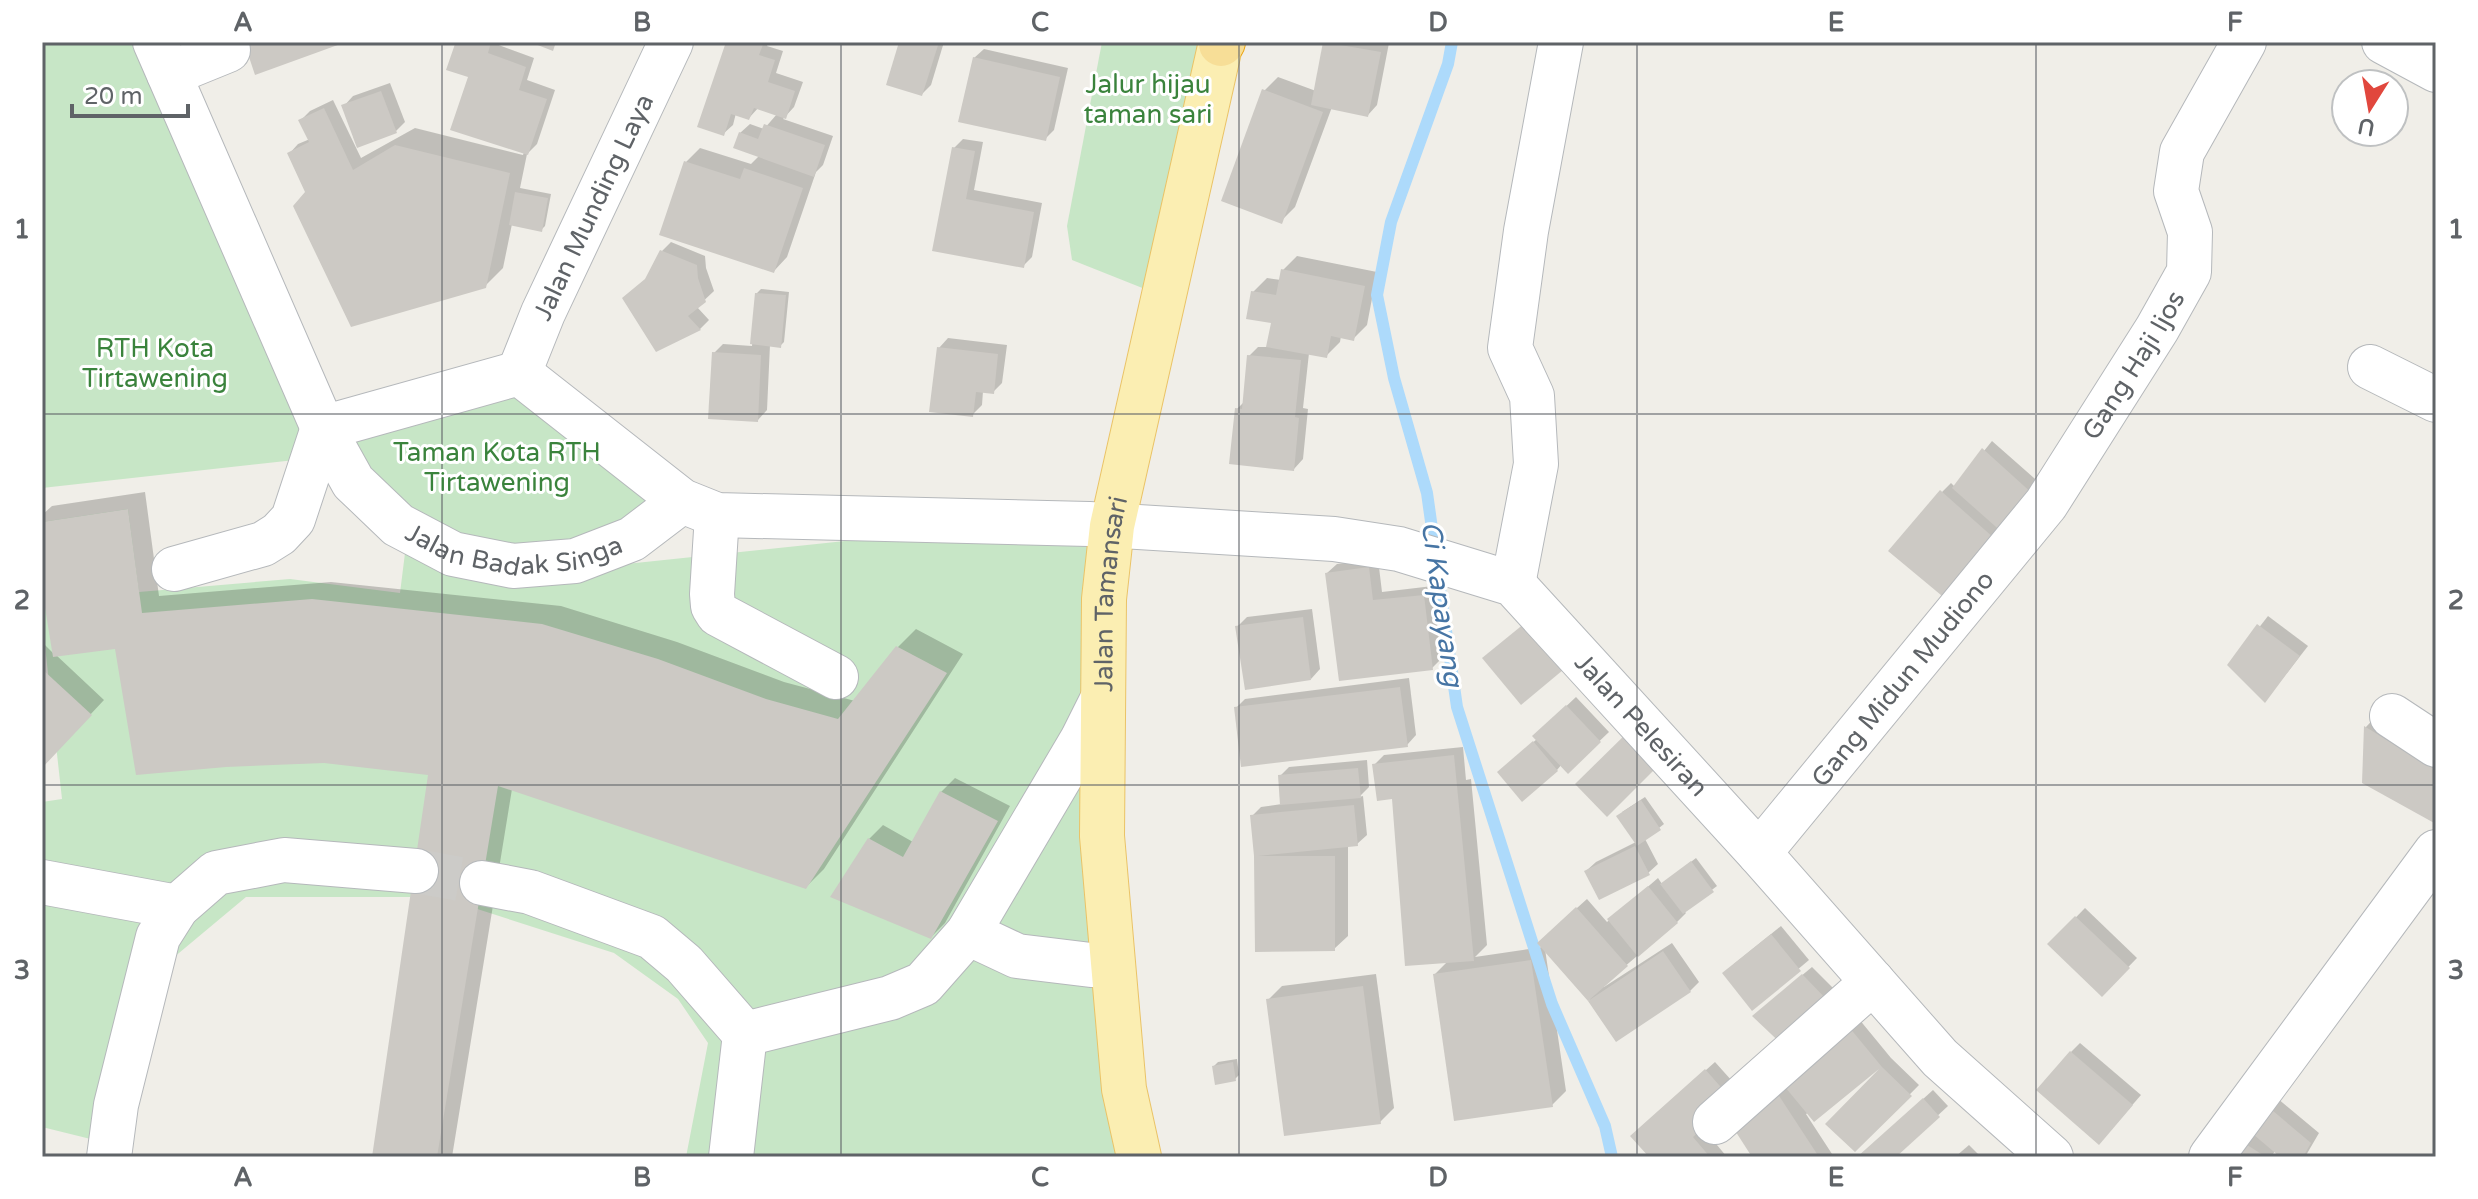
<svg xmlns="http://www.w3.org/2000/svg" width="2478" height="1199" font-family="'Varela Round',sans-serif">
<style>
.green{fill:#c7e6c6}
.shadow{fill:#0003}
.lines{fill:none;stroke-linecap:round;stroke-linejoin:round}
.stream{stroke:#addafb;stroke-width:12}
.building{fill:#ccc9c4}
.minor-tunnel{stroke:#cccbc8;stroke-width:44;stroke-dasharray:44 22;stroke-linecap:butt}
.minor-casing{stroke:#b5b8bb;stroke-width:46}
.major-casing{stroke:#eac367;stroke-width:46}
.highway-casing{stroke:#eba20d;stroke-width:46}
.minor{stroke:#fff;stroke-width:44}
.major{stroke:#fbeeb2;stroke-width:44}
.highway{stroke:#f7de97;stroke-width:44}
.grid{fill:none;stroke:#5f6367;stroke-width:2;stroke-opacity:0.55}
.labels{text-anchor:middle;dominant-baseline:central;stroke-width:6;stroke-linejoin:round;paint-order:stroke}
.park-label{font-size:26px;fill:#3a833c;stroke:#fff}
.street-label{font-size:26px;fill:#5f6367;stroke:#fff}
.water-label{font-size:28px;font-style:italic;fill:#4775a4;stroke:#fff}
.neatline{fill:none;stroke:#5f6367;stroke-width:3}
.grid-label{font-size:26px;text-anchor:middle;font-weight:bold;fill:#5f6367}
</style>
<rect width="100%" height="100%" fill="#f0eee8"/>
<!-- green -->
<g class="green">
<path d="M42,42H138L308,438L295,460L42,488Z"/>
<path d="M1102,42H1217L1160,295L1072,260L1067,226Z"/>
<path d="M507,382L671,510L527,553L402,520L339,427Z"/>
<path d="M128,509L139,592L290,579L400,593L407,537L531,574L1093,515L1133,1157H686L708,1043L678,999L614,953L440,897H246L167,963L123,1147L42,1127V802L62,799L42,619V522Z"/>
</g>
<!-- shadow -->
<g class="shadow">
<path d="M454,42H497L496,44L534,58L527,80L555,90L537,144L527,154L520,188L551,194L545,226L541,230L512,224L503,268L485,286L307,193L289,154L298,144L310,139L301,120L310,111L333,100L361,158L415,128L523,155L524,152L470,76L458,43Z"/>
<path d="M728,42H769L767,46L783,51L776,73L803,82L794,107L783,119L833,136L823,165L816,172L787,257L774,271L686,162L700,148L751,164L759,156L740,133L750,124L764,129L777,114L759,107L749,118L736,113L733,125L723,134Z"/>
<path d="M901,42H944L931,85L922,94Z"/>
<path d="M1325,42L1389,43L1377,105L1368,115L1332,107L1295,207L1281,221L1264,91L1278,77L1316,91Z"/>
<path d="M984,49L1068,68L1054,130L1045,139L974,58Z"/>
<path d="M390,83L405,122L396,131L344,106L353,96Z"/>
<path d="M963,139L983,142L974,190L1042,203L1032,257L1023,266L935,249L954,148Z"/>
<path d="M671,242L705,256L706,268L714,291L697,307L709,320L700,329L657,349L648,277L662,251Z"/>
<path d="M1297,256L1377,272L1367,325L1353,339L1341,336L1340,342L1326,356L1309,353L1303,408L1308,409L1303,459L1294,469L1237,409L1245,401L1249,356L1258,347H1268L1273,322L1253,292L1267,278L1281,280L1283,270Z"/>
<path d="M761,289L789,292L784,342L780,346L770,345L767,410L758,420L714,353L723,344L752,346L756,294Z"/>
<path d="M948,338L1007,345L1002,383L993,392L983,391L982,405L972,415L939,348Z"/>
<path d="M1992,441L2043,486L1962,593L1942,492L1951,483L1955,487Z"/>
<path d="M145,492L159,596L331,582L561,606L677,642L784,682L855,701L898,647L916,629L963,654L824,869L806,887L512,789L452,1157H375L430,773L116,647L55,654L104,700L42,766V642L54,654L42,577V515L52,506Z"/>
<path d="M1378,559L1382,592L1433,586L1441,659L1432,668L1327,573L1337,564Z"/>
<path d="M1312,609L1320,669L1311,679L1238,626L1247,617Z"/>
<path d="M2268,616L2308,646L2265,701L2230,665Z"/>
<path d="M1409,678L1416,735L1407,745L1236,708L1245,699Z"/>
<path d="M1576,697L1609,732L1568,771L1562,764L1557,770L1509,763L1537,739L1544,727Z"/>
<path d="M2383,709L2436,741V822L2364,782L2366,727Z"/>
<path d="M1463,747L1466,780L1471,779L1487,945L1475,957L1543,947L1548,934L1587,899L1607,922L1658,878L1662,884L1696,858L1717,886L1684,911L1686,913L1677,922L1603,985L1604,987L1672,943L1699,982L1690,991L1616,1039L1589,999L1545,949L1566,1091L1552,1105L1435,974L1449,960L1394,800L1374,765L1384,755Z"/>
<path d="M1367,760L1369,787L1359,797L1363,796L1367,835L1357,844L1348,845V936L1334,949L1256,854L1252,816L1261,807L1282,804L1280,776L1289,767Z"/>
<path d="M955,778L1010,806L945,923L931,937L869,839L883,825L913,842L941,792Z"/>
<path d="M1645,797L1664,824L1645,839L1658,864L1648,873L1586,871L1596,862L1636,842L1622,812Z"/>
<path d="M2085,908L2137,958L2102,994L2050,944Z"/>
<path d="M1781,926L1809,960L1752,1008L1734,964Z"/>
<path d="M1812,967L1839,994L1764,1007Z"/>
<path d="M1376,974L1394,1108L1380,1122L1268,1000L1282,986Z"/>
<path d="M1854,1013L1891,1058L1919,1085L1855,1150L1881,1069L1879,1067L1806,1114L1834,1157H1755L1728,1116Z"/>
<path d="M2080,1043L2141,1095L2108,1133L2071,1052Z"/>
<path d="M1237,1059L1239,1075L1235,1079L1214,1066L1218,1062Z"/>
<path d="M1715,1062L1741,1091L1702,1127L1727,1157H1651L1642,1127Z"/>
<path d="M1933,1090L1948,1106L1893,1157H1859Z"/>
<path d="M2277,1098L2319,1133L2305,1157H2283L2275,1151L2271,1157H2233Z"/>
<path d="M1969,1145L1981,1157H1955Z"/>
</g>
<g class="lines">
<!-- stream -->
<g class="stream">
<path d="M1435,550L1427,493L1394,378L1377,295L1391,222L1448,64L1452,42"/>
<path d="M1437,568L1457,707L1552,1004L1605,1126L1612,1157"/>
</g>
</g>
<!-- building -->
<g class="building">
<path d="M244,42H346L255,75Z"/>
<path d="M450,42H491L488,53L526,67L519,90L547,99L528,155L450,130L468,77L446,70L455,44Z"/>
<path d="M530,42H556L553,51Z"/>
<path d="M726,42H764L759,55L775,60L768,82L795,91L786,119L754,108L749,120L731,114L724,136L697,127Z"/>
<path d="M899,42H939L922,96L886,85Z"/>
<path d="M1323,42L1381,52L1368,117L1311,105Z"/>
<path d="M973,57L1060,77L1046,141L958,122Z"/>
<path d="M1262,89L1323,112L1282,224L1221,201Z"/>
<path d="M381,91L397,133L357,148L341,105Z"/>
<path d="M324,108L353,170L395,145L510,173L486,288L351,327L293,206L305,192L287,153L309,142L298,120Z"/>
<path d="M764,124L825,145L814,177L733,148L739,132L758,139Z"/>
<path d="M952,147L975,151L966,199L1034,212L1024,268L932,251Z"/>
<path d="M684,161L740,179L744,168L803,188L774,273L659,235Z"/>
<path d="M515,192L548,198L542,232L509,225Z"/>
<path d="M660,250L697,265L698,278L706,302L688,316L701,330L656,352L622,298L645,279Z"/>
<path d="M1281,269L1365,286L1354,341L1331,336L1327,358L1266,347L1271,323L1246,319L1251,291L1276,295Z"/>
<path d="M755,293L786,295L781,348L750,344Z"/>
<path d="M937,347L998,354L994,394L976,392L973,417L929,412Z"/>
<path d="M712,352L761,355L758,422L708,419Z"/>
<path d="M1247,355L1301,360L1295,417L1299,418L1294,471L1229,464L1235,408L1242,409Z"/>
<path d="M1982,448L2035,496L2004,534L1952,488Z"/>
<path d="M1940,490L2003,546L1953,605L1888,551Z"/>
<path d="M128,509L142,613L312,599L542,624L658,659L766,699L838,719L896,646L947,673L806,889L498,786L437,1157H372L428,775L324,763L226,767L136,775L115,649L53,657L42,589V522Z"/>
<path d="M1369,567L1373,600L1424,595L1433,670L1339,681L1325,573Z"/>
<path d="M1303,617L1311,680L1245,690L1235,626Z"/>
<path d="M1525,623L1563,670L1521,705L1482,658Z"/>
<path d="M2257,624L2300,656L2265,703L2227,665Z"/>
<path d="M42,669L92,715L42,768Z"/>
<path d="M1400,687L1408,747L1241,767L1234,707Z"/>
<path d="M1566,705L1601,742L1568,774L1532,736Z"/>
<path d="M2364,726L2436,770V824L2362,783Z"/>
<path d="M1631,729L1663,761L1607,817L1575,784Z"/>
<path d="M1533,741L1558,771L1522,802L1497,772Z"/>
<path d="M1454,755L1474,961L1405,966L1392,799L1377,801L1372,764Z"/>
<path d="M1358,768L1361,798L1280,805L1278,775Z"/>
<path d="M940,791L998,821L931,939L830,897L868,838L903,857Z"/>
<path d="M1641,800L1661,830L1637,846L1616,816Z"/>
<path d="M1354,805L1358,846L1258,856H1335V951L1255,952L1254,856L1250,815Z"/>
<path d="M1635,846L1650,875L1599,900L1584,871Z"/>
<path d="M1691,861L1714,892L1683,914L1660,884Z"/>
<path d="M1648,886L1678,923L1638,957L1607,919Z"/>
<path d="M1576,907L1628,966L1588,1001L1663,951L1691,992L1616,1042L1588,1001L1537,943Z"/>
<path d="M2075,916L2130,968L2102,997L2047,944Z"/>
<path d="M1771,934L1801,971L1752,1011L1722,973Z"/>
<path d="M1531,960L1553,1107L1454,1121L1433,974Z"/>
<path d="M1802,974L1831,1004L1787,1049L1752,1016Z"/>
<path d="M1363,986L1381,1124L1284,1136L1266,999Z"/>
<path d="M1844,1021L1882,1067L1912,1096L1855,1152L1825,1124L1879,1069L1814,1122L1776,1076Z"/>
<path d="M2070,1051L2133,1105L2099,1145L2036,1090Z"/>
<path d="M1233,1062L1236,1081L1215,1085L1212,1066Z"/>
<path d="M1705,1069L1734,1102L1693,1137L1710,1157H1649L1630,1136Z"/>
<path d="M1772,1085L1819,1157H1752L1725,1115Z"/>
<path d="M1923,1098L1940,1117L1896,1157H1857Z"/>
<path d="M2266,1105L2311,1143L2303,1157H2280L2247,1129Z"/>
<path d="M2241,1141L2266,1157H2230Z"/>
</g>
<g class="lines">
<!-- minor-tunnel -->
<path class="minor-tunnel" d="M416,871L482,883"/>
<defs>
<g id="minor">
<path id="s1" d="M155,42L323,428L353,482L398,525L453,554L513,566L575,561L632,539L682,501"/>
<path d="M2384,42L2436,70"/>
<path d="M169,74L228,50"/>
<path d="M2370,367L2436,400"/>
<path id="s2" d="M519,373L682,501L717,515L1089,524L1334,539L1399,549L1513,584L1759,853L1940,1058L2051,1157"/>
<path id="s3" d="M519,373L543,313L671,42"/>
<path d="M323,428L519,373"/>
<path d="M717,515L712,594L713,606L718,614L836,677"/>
<path d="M174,569L263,544L279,534L293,519L323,428"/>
<path d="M1513,584L1536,464L1532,396L1510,348L1526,231L1561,42"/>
<path d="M2392,716L2436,745"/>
<path id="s4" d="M1759,853L2046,504L2157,329L2189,272L2190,232L2176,191L2182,152L2244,42"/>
<path d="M42,882L177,907"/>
<path d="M482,883L530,892L652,937L684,964L745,1034L731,1157"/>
<path d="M968,933L1017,956L1091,965L1112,964"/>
<path d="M745,1034L890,998L923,984L968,933L1082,740L1102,700"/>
<path d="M1715,1122L1873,982"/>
<path d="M109,1157L116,1105L158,937L177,907L216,873L284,860L416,871"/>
<path d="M2211,1157L2436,852"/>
</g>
<g id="major">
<path id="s5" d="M1139,1157L1124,1089L1102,836L1104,599L1112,526L1221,42"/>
</g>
<path id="highway" d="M1221,44L1223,42"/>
</defs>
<!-- minor casing -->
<use href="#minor" class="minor-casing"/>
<!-- major casing -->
<use href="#major" class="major-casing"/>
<!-- highway casing -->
<use href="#highway" class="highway-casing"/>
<!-- minor -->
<use href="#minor" class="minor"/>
<!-- major -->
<use href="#major" class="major"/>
<!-- highway -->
<use href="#highway" class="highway"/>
</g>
<!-- grid -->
<path class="grid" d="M442,42V1157M841,42V1157M1239,42V1157M1637,42V1157M2036,42V1157M42,414H2436M42,785H2436"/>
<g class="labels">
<!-- park labels -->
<g class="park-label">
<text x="1148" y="84">Jalur hijau<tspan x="1148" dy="30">taman sari</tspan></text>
<text x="155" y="348">RTH Kota<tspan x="155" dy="30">Tirtawening</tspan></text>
<text x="497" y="452">Taman Kota RTH<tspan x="497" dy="30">Tirtawening</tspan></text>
</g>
<!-- street labels -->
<g class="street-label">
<text stroke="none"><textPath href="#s3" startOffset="182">Jalan Munding Laya</textPath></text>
<text stroke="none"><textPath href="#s4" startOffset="616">Gang Haji Ijos</textPath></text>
<text stroke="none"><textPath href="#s1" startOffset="668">Jalan Badak Singa</textPath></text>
<text stroke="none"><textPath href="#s5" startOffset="566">Jalan Tamansari</textPath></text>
<text stroke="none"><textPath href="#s4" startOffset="226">Gang Midun Mudiono</textPath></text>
<text stroke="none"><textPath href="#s2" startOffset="1238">Jalan Pelesiran</textPath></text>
</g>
<!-- water labels -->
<g class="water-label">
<text transform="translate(1442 604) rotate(82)">Ci Kapayang</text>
</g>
</g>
<!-- border -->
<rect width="2478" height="1199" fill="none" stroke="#ffffff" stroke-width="88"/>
<!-- north arrow -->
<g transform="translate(2370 108) rotate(191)"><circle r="38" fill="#ffffff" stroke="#bfc1c2" stroke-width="2"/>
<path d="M0-6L14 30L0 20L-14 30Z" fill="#e1473d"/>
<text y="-12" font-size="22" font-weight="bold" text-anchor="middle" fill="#5f6367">U</text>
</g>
<!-- scale -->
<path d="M72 104v12h116v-12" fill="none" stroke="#5f6367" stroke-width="4"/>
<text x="84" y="104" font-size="24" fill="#5f6367" stroke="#ffffff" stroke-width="6" paint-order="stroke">20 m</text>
<rect x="44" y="44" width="2390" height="1111" class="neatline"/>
<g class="grid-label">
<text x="243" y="31">A</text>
<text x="642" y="31">B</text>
<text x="1040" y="31">C</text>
<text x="1438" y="31">D</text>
<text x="1836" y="31">E</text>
<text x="2235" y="31">F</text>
<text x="22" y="238">1</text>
<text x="2456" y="238">1</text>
<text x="22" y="609">2</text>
<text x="2456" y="609">2</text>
<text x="22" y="979">3</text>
<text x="2456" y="979">3</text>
<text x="243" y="1186">A</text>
<text x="642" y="1186">B</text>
<text x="1040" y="1186">C</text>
<text x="1438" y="1186">D</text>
<text x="1836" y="1186">E</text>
<text x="2235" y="1186">F</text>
</g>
</svg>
